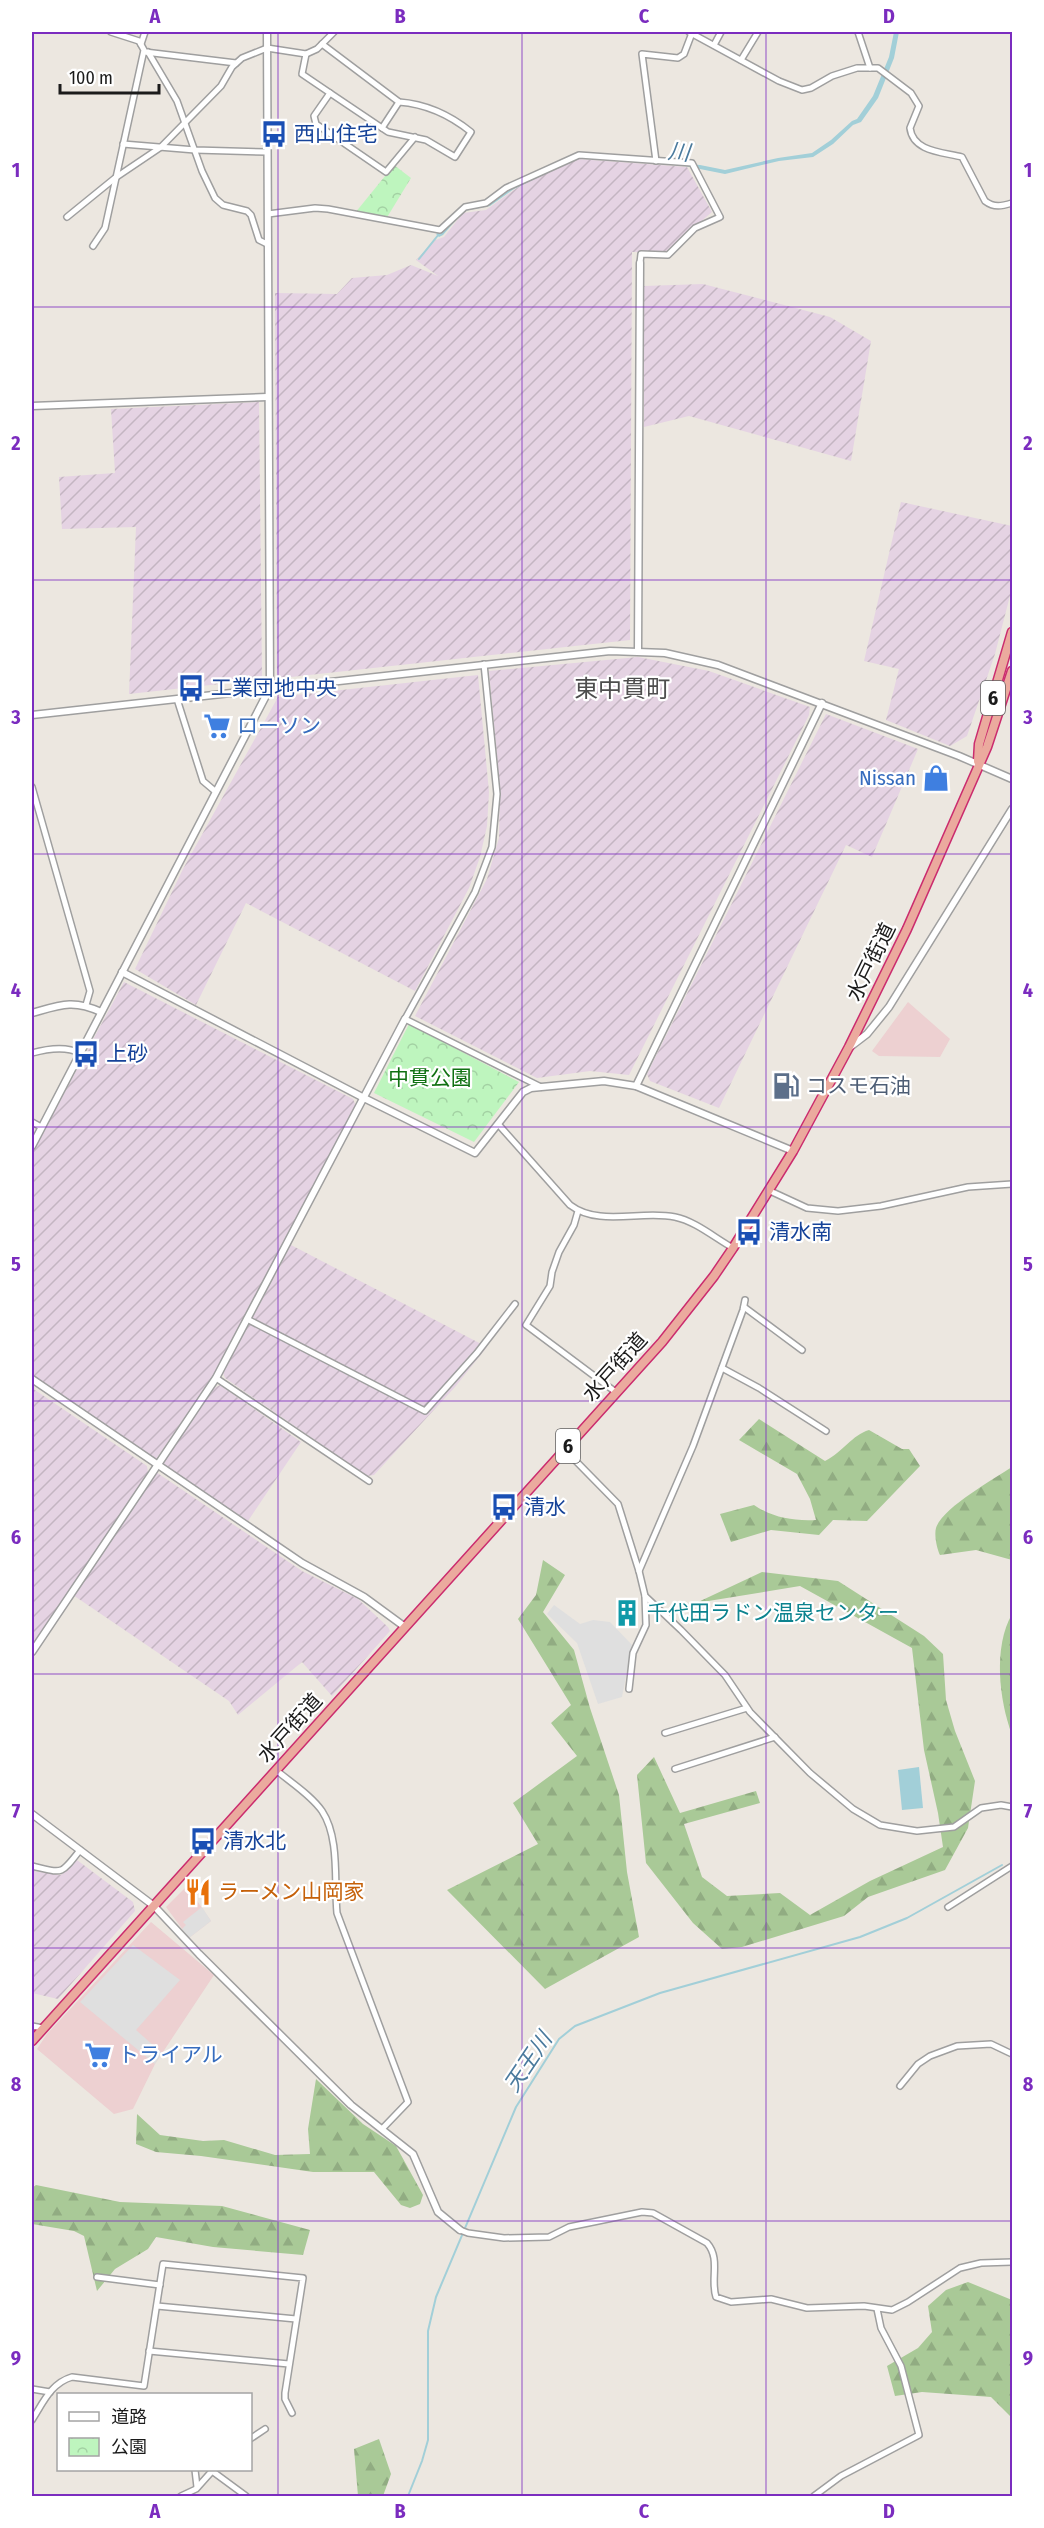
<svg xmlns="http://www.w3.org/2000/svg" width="1044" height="2528" font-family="'Fira Sans Condensed','Noto Sans JP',sans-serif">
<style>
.commercial{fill:#edd0d1}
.industrial{fill:url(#industrial-furrows)}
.forest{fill:url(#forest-firs)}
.park{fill:url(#park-crowns)}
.parking{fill:#dfdfdf}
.water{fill:#a2cfd8}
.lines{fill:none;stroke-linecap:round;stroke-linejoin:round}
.stream{stroke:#a2cfd8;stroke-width:2}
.minor-casing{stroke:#9f9f9f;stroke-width:8}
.tertiary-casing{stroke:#9f9f9f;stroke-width:9}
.trunk-casing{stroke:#cb2c6e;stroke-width:11}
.minor{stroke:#fff;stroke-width:5}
.tertiary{stroke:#fff;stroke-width:6}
.trunk{stroke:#ebaa9e;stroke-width:8}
.grid{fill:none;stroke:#7b2cbf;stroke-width:1.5;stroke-opacity:0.55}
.labels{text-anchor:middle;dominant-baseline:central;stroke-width:4.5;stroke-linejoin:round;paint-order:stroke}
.shield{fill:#fff;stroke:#5f5f5f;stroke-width:1.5}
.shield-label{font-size:20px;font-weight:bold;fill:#1b1b1b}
.transit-label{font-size:21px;fill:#164399;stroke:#fff;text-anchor:start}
.shop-label{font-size:21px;fill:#366cbe;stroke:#fff;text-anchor:start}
.street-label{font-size:21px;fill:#1b1b1b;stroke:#fff}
.park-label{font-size:21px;fill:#107112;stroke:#fff}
.service-label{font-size:21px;fill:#4e5e75;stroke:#fff;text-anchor:start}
.culture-label{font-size:21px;fill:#0d838f;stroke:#fff;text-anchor:start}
.food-label{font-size:21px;fill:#c56008;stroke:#fff;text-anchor:start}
.water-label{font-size:22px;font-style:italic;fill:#4a7a9d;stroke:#fff}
.quarter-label{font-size:24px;fill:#4e4e4e;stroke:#fff}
.neatline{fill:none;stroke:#7b2cbf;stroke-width:2}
.grid-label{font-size:20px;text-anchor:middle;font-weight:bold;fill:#7b2cbf}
</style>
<defs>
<pattern id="industrial-furrows" width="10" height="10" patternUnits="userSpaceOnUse" patternTransform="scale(1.5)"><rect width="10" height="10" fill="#e5d3e3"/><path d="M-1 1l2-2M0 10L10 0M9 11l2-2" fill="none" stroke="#c4b5c2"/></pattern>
<pattern id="forest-firs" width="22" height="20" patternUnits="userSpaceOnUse" patternTransform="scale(1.5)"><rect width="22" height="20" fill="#a9c997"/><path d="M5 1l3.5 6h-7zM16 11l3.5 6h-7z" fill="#91ac82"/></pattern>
<pattern id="park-crowns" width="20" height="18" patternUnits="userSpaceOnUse" patternTransform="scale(1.5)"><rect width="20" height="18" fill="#bef5be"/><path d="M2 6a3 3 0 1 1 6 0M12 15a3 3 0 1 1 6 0" fill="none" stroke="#a3d1a3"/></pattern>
</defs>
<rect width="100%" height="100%" fill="#ece7e0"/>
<!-- commercial -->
<g class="commercial">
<path d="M908,1002L950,1039L940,1057L879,1056L872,1051Z"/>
<path d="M187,1886L211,1921L189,1938L166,1907Z"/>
<path d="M151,1922L214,1975L155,2064L133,2109L114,2114L37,2049L47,2034Z"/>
</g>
<!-- industrial -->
<g class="industrial">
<path d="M578,159L687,167L712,212L665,252H632L630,640L282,678L277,673L275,293L337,294L352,278L387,275L411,265L438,276L416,260L436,240L444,237L463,213L486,210L521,185Z"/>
<path d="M703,284L830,317L871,341L851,461L689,416L644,427V286Z"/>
<path d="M259,402L262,676L257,680L129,694L136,527L62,529L59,477L115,473L111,409Z"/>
<path d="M901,502L1012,526V588L995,654L967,736L950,746L886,720L899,669L864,661Z"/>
<path d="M638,657L709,671L810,707L809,715L629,1075L590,1071L537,1078L415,1016L487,879L499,838L500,788L489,671Z"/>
<path d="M478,675L489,792L487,826L480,857L469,888L415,991L246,903L196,1005L135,969L183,869L278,697Z"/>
<path d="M826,714L918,749L872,857L846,845L719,1108L650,1081L647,1074Z"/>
<path d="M124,982L353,1099L357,1109L218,1369L156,1459L32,1376V1153Z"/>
<path d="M291,1245L487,1347L455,1387L374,1475L367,1476L225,1378L223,1373Z"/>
<path d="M220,1385L301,1442L248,1521L163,1464L214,1388Z"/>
<path d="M32,1388L147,1466L148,1473L32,1645Z"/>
<path d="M156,1472L302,1571L358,1599L388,1627L390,1631L332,1696L302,1662L238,1715L229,1701L73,1595Z"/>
<path d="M77,1860L133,1902L135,1911L58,1999L32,1993V1871L61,1875Z"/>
</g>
<!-- forest -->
<g class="forest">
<path d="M759,1419L825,1461C843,1452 852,1435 869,1430L902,1449H909L920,1466L867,1521L833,1520L819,1535L771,1530L731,1542L720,1514L754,1505C773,1518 793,1521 816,1520L810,1499L797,1474L739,1440Z"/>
<path d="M1012,1467V1560L976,1550L940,1555C937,1549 934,1535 936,1528C942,1508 994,1479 1012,1467Z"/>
<path d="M543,1560L565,1575L543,1612L574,1650L590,1708L619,1795L627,1872L639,1937L545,1989L447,1890L538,1844L513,1803L577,1756L551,1723L571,1705L518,1619L536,1595Z"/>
<path d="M762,1572L838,1581L924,1636L943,1654L946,1700L955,1731L975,1781L968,1828L945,1870L868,1897L844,1916L742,1947L722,1949L693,1923L646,1863L637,1775L654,1757L680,1813L756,1791L760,1803L684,1824L702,1877L727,1896L780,1893L810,1915L870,1881L943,1847L938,1813L924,1750L912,1648L800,1586L696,1603Z"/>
<path d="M1012,1614V1735C999,1700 993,1647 1012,1614Z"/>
<path d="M316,2079L363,2124L396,2146L423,2195L420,2204L410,2208L401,2205L374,2172H313L201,2156L156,2152L136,2144L137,2114L160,2135L203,2141L224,2140L275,2155L310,2154L308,2129Z"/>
<path d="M36,2185L120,2202L222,2206L310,2230L303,2255L213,2247L156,2237L148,2249L115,2269L97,2291L84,2236L74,2231L32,2224V2188Z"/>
<path d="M968,2282L1012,2300V2418L991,2397L922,2392L895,2396L887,2366L918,2348L932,2332L928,2306L946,2290Z"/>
<path d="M379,2439L391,2474L383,2496H358L354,2449Z"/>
</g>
<!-- park -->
<g class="park">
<path d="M394,165L411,178L386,219L355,213Z"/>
<path d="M409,1024L519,1082L474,1142L374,1093Z"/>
</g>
<!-- parking -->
<g class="parking">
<path d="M554,1605L580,1624L593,1620L610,1622L632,1645L622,1697L598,1704L577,1643L547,1614Z"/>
<path d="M202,1907L211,1921L189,1938L182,1929L186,1925L183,1922Z"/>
<path d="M133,1945L180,1980L136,2030L162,2053L155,2064L80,2002Z"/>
</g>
<!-- water -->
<g class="water">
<path d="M894,32H899L894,58L878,98L861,122L853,125L833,144L813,157L779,161L725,174L685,166L580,157L514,189L490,206L464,211L443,235L439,237L436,234L449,226L462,210L489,202L508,188L580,156L700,165L725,170L778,158L812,153L831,140L852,121L857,119L873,96L889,57Z"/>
<path d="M919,1767L923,1808L902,1810L898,1770Z"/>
</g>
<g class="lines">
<!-- stream -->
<g class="stream">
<path d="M419,259L439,234"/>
<path d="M408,2496L422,2461L428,2440V2331L436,2297L516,2107L559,2039L575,2026L660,1993L860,1937L907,1918L1002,1865"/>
</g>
<defs>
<g id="minor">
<path d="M689,32L779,81L802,90L811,88L832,76L857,68H878L911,93L919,106L910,128C913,152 943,152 962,157L985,201C994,208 1002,206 1012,203"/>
<path d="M858,32L870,68"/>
<path d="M141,44L145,32"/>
<path d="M322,44L399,102C426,104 450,115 471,132L455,157L426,140L388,132L330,93"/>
<path d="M714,45L721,32"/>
<path d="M145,52L236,63"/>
<path d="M148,52L177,101L202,171L215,198L223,205L247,211L251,215L259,240L267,244"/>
<path d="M306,54L302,74L330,93L314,116L316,124L386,172L415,137"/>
<path d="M741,60L758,32"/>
<path d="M382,128L399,102"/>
<path d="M123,144L195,150L267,152"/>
<path d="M656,161L642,54L678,58L684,54L692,33"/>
<path d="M268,214L315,208L328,209L440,230L465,207L486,203L506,188L579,155L692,163L720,217L695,228L668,255L641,254L640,263"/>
<path d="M67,217L115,178L161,147L221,86L232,67L242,58L267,48L306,54L317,49L334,32"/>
<path d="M93,246L105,228L144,50L139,41L111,32"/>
<path d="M484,664L497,794L492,847L475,892L405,1019L541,1087"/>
<path d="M177,699L203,781L216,792"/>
<path d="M32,787L90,991L86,1005"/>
<path d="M32,1053C46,1049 66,1046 80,1053"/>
<path d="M32,1122L41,1127"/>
<path d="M498,1124L570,1205C599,1227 641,1210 675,1217C695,1221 715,1238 733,1248"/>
<path d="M768,1190L807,1208L838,1211L881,1206L968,1187L1012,1184"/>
<path d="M578,1211L574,1225L559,1252L552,1272L550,1286L526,1325L617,1393"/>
<path d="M744,1307L802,1350"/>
<path d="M247,1319L425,1411L477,1353L515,1304"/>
<path d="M722,1368L759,1388L826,1431"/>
<path d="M216,1378L369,1481"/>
<path d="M565,1450L618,1504L639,1571L645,1596L681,1630L725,1675L750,1712L810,1773L853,1809L880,1825L917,1831L954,1827L981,1808L1001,1805L1012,1807"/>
<path d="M639,1571L693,1446L743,1310L745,1300"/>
<path d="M629,1689L633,1653L646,1625L645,1596"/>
<path d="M665,1733L747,1708"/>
<path d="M675,1769L775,1737"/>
<path d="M276,1770C290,1782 311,1795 322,1811C340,1838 334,1882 337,1913L408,2102L382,2129"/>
<path d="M32,1866C63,1873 60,1876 80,1850"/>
<path d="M948,1907L1012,1866"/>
<path d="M32,2026L43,2028"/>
<path d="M900,2086L918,2064L930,2056L957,2046L991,2044L1012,2054"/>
<path d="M460,2230L468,2233L504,2238L549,2237L569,2227L642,2212L653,2213L707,2243C721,2259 710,2279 716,2297L731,2302L771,2299L807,2308L864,2306L892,2310L908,2302L960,2268L981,2263L1012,2262"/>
<path d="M97,2277L160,2285"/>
<path d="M157,2306L296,2319"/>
<path d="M149,2351L289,2364"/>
<path d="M32,2389L50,2392"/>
<path d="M32,2420C43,2403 51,2383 72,2377L144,2386L163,2264L303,2278L285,2393V2399L292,2413"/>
<path d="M250,2439L265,2429"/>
<path d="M195,2470L197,2487"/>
<path d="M212,2471L246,2496"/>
<path d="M181,2496L196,2489L213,2470"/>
<path d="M814,2496L841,2476L919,2435L901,2366L881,2328L877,2309"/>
</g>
<g id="tertiary">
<path d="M32,406L267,397"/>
<path d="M638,651L640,263"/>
<path d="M32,715L610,651L665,653L718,665L959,756L1012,779"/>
<path d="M122,972L364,1098L475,1153L523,1092L531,1088L604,1081L636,1086L793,1151"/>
<path d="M32,1013C60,1005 73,999 101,1012"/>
<path d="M850,1047L867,1034L889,1007L1012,809"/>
<path d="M636,1086L822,703"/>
<path d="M32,1146L270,688L267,32"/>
<path d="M32,1379L302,1563L364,1597L405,1627"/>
<path d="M32,1652L216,1378L405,1019"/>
<path d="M32,1814L154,1906L199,1954L351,2105L413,2154L438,2212L460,2230"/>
</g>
<g id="trunk">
<path d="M978,761L979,744L1012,632"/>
<path d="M32,2041L662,1342L714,1276L733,1248L793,1151L849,1047L907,929L987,747L1012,671"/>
</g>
</defs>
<!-- minor casing -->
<use href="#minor" class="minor-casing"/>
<!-- tertiary casing -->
<use href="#tertiary" class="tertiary-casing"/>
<!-- trunk casing -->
<use href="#trunk" class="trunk-casing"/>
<!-- minor -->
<use href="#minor" class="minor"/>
<!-- tertiary -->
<use href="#tertiary" class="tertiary"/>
<!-- trunk -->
<use href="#trunk" class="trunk"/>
</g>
<!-- grid -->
<path class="grid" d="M278,32V2496M522,32V2496M766,32V2496M32,307H1012M32,580H1012M32,854H1012M32,1127H1012M32,1401H1012M32,1674H1012M32,1948H1012M32,2221H1012"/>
<!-- icons -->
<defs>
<symbol id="bus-bare" viewBox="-9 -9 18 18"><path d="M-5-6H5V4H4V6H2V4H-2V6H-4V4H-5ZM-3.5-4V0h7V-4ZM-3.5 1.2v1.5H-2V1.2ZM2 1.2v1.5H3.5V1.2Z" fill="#1a4fb4" stroke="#fff" stroke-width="2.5" paint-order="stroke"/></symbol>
<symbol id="supermarket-bare" viewBox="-9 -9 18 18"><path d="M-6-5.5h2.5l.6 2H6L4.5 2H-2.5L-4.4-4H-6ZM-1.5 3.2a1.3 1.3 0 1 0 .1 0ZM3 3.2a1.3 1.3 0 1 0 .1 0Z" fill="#3f7fe0" stroke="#fff" stroke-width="2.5" paint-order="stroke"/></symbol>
<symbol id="shop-bare" viewBox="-9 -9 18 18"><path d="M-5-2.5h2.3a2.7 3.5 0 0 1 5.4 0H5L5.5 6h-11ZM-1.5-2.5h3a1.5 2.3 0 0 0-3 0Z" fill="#3f7fe0" stroke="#fff" stroke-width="2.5" paint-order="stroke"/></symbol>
<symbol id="fuel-bare" viewBox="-9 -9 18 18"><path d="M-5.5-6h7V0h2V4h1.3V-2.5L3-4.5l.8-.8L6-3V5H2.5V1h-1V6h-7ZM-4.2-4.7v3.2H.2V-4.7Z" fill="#5c6f8a" stroke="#fff" stroke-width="2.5" paint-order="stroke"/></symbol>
<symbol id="building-bare" viewBox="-9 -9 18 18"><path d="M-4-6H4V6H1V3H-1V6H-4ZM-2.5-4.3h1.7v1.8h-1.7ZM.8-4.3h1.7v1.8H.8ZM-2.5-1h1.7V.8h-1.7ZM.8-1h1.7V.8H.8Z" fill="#0f9aa8" stroke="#fff" stroke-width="2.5" paint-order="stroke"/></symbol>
<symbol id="restaurant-bare" viewBox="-9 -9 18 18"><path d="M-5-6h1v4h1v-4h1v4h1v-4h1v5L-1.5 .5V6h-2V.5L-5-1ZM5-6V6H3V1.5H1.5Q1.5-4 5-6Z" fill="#e8710a" stroke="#fff" stroke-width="2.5" paint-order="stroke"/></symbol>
</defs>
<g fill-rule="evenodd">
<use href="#bus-bare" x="255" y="115" width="38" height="38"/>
<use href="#bus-bare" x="172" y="669" width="38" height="38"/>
<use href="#supermarket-bare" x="198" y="707" width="38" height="38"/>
<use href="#shop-bare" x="917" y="759" width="38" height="38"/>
<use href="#bus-bare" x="67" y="1035" width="38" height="38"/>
<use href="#fuel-bare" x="767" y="1067" width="38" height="38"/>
<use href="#bus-bare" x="730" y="1213" width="38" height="38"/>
<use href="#bus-bare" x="485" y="1488" width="38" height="38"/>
<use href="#building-bare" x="608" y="1594" width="38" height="38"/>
<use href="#bus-bare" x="184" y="1822" width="38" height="38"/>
<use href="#restaurant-bare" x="179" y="1873" width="38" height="38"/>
<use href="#supermarket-bare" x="79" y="2036" width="38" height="38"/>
</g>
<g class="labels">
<!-- shield labels -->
<g class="shield">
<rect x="981" y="681" width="24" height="34" rx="4.5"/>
<rect x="556" y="1429" width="24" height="34" rx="4.5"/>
</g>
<g class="shield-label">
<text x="993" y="698">6</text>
<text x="568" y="1446">6</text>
</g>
<!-- transit labels -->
<g class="transit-label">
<text x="294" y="134">西山住宅</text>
<text x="211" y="688">工業団地中央</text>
<text x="106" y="1054">上砂</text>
<text x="769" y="1232">清水南</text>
<text x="524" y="1507">清水</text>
<text x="223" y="1841">清水北</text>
</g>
<!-- shop labels -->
<g class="shop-label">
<text x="237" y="726">ローソン</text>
<text x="916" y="778" text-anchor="end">Nissan</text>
<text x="118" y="2055">トライアル</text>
</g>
<!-- street labels -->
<g class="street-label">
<text transform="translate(871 962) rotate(-64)">水戸街道</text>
<text transform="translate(615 1367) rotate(-48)">水戸街道</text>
<text transform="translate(290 1728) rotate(-48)">水戸街道</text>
</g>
<!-- park labels -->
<g class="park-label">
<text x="430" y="1078">中貫公園</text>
</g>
<!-- service labels -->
<g class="service-label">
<text x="806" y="1086">コスモ石油</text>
</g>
<!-- culture labels -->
<g class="culture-label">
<text x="647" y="1613">千代田ラドン温泉センター</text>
</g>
<!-- food labels -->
<g class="food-label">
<text x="218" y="1892">ラーメン山岡家</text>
</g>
<!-- water labels -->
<g class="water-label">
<text transform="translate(679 152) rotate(6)">川</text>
<text transform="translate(528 2062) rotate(-56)">天王川</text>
</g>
<!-- quarter labels -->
<g class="quarter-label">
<text x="622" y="689">東中貫町</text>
</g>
</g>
<!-- border -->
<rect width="1044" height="2528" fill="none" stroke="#ffffff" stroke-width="66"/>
<!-- legend -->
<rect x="57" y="2393" width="195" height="78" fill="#ffffff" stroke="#a4a4a4" stroke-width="1.5"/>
<rect x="69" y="2412" width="30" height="9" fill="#ffffff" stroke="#a4a4a4" stroke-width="1.5"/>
<text x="111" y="2423" font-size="18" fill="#1b1b1b">道路</text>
<rect x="69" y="2438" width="30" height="18" fill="url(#park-crowns)" stroke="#a4a4a4" stroke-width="1.5"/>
<text x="111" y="2453" font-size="18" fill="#1b1b1b">公園</text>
<!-- scale -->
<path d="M60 84v9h99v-9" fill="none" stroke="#1b1b1b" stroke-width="3"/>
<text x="69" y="84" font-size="18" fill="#1b1b1b" stroke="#ffffff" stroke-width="4.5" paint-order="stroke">100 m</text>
<rect x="33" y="33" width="978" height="2462" class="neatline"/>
<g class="grid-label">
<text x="155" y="23">A</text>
<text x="400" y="23">B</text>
<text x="644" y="23">C</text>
<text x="889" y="23">D</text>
<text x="16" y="177">1</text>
<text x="1028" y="177">1</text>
<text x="16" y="450">2</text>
<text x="1028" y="450">2</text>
<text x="16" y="724">3</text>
<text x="1028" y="724">3</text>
<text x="16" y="997">4</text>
<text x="1028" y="997">4</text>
<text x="16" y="1271">5</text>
<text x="1028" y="1271">5</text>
<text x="16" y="1544">6</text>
<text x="1028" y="1544">6</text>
<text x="16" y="1818">7</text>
<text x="1028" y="1818">7</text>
<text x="16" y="2091">8</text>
<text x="1028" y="2091">8</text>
<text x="16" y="2365">9</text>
<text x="1028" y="2365">9</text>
<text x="155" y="2518">A</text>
<text x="400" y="2518">B</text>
<text x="644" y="2518">C</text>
<text x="889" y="2518">D</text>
</g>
</svg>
